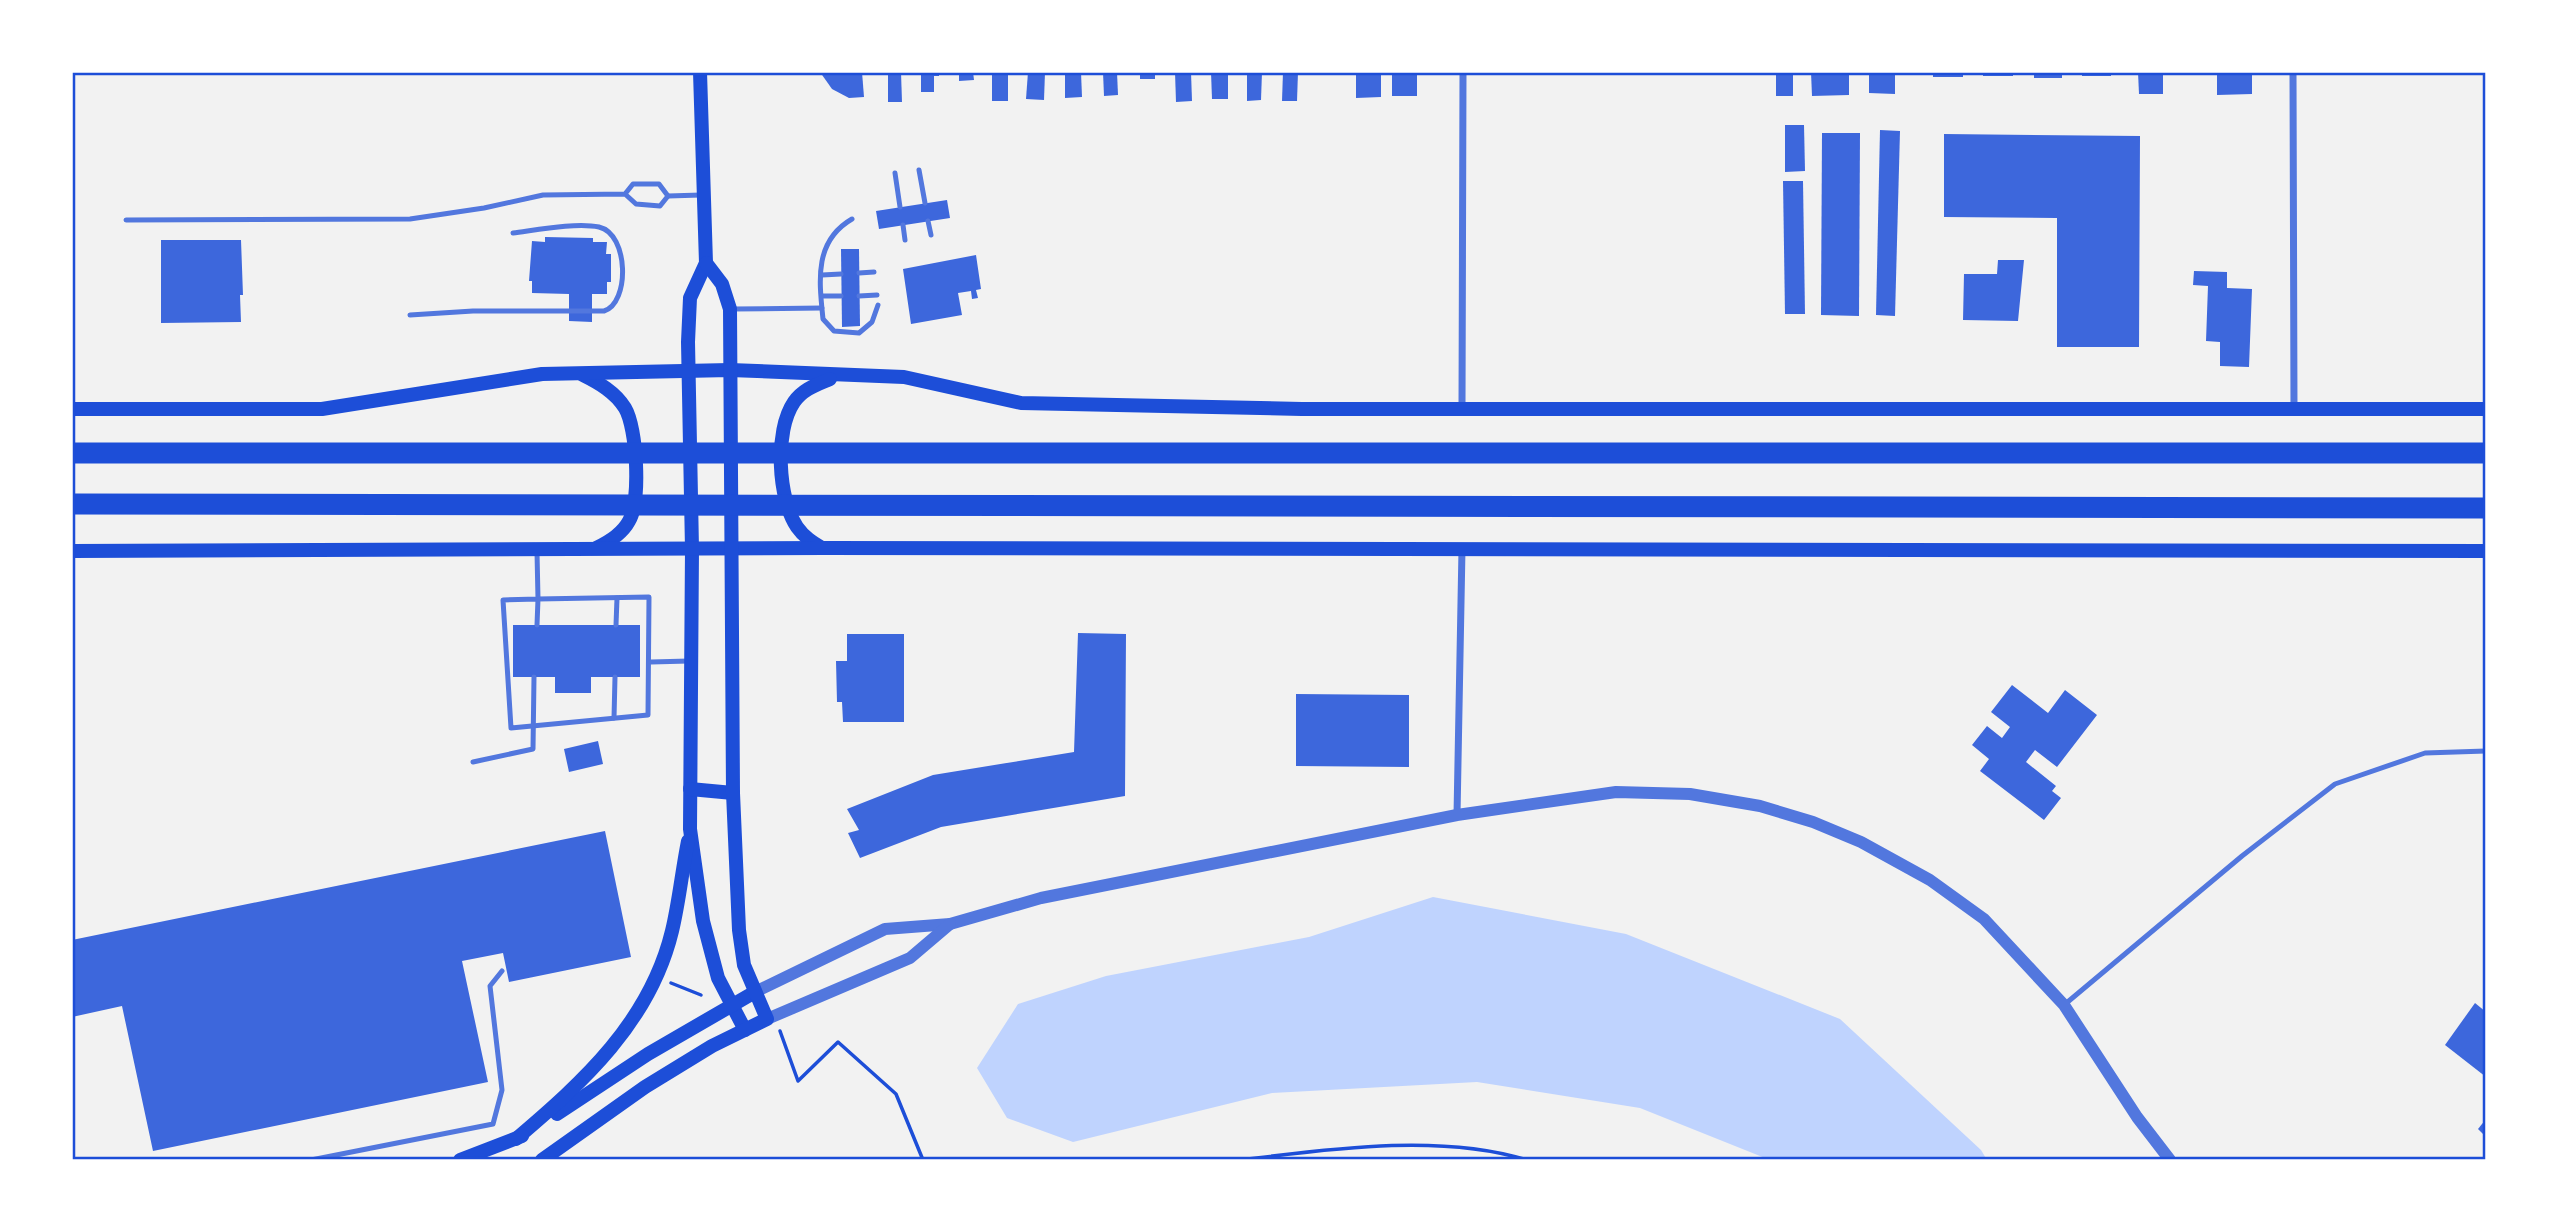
<svg xmlns="http://www.w3.org/2000/svg" width="2558" height="1232" font-family="'DejaVu Sans',sans-serif">
<style>
.water{fill:#bfd3fe}
.building{fill:#3d67dc}
.lines{fill:none;stroke-linecap:round;stroke-linejoin:round}
.path{stroke:#1d4ed8;stroke-width:3.5}
.service{stroke:#5277de;stroke-width:5}
.minor{stroke:#5277de;stroke-width:7}
.tertiary{stroke:#5277de;stroke-width:12}
.secondary{stroke:#1d4ed8;stroke-width:14}
.motorway{stroke:#1d4ed8;stroke-width:21}
.neatline{fill:none;stroke:#1d4ed8;stroke-width:2.5}
</style>
<rect width="100%" height="100%" fill="#f2f2f2"/>
<!-- water -->
<path class="water" d="M1433,897L1626,934L1840,1019L1981,1150L1987,1160H1770L1640,1108L1477,1082L1272,1093L1073,1142L1007,1118L977,1068L1018,1004L1106,976L1309,937Z"/>
<!-- building -->
<g class="building">
<path d="M820,72H862L864,97L849,98L832,89Z"/>
<path d="M888,72H901L902,102H888Z"/>
<path d="M921,72H939V76H934V92H921Z"/>
<path d="M959,72H973L974,80L959,81Z"/>
<rect x="992" y="72" width="16" height="29"/>
<path d="M1028,72H1045L1044,100L1026,99Z"/>
<path d="M1065,72H1081L1082,97L1065,98Z"/>
<path d="M1103,72H1117L1118,95L1104,96Z"/>
<rect x="1140" y="72" width="15" height="7"/>
<path d="M1175,72H1191L1192,101L1176,102Z"/>
<path d="M1211,72H1228V99H1212Z"/>
<path d="M1247,72H1262L1261,100L1247,101Z"/>
<path d="M1283,72H1298L1297,101H1282Z"/>
<path d="M1356,72H1381V97L1356,98Z"/>
<rect x="1392" y="72" width="25" height="24"/>
<rect x="1776" y="72" width="17" height="24"/>
<path d="M1811,72H1849V95L1812,96Z"/>
<path d="M1869,72H1895V94L1869,93Z"/>
<rect x="1933" y="72" width="30" height="5"/>
<rect x="1983" y="72" width="30" height="4"/>
<rect x="2034" y="72" width="28" height="6"/>
<rect x="2082" y="72" width="29" height="4"/>
<path d="M2138,72H2163V94H2139Z"/>
<path d="M2217,72H2252V94L2217,95Z"/>
<path d="M1785,125H1804L1805,171L1785,172Z"/>
<path d="M1880,130L1900,131L1895,316L1876,315Z"/>
<path d="M1822,133H1860L1859,316L1821,315Z"/>
<path d="M1944,134L2140,136L2139,347H2057V218L1944,217Z"/>
<path d="M1783,181H1803L1805,314H1785Z"/>
<path d="M947,200L950,218L879,229L876,211Z"/>
<path d="M545,237L593,238V242H607L606,254H611V282H607V294H592V322L569,321V294L532,293V281H529L532,241L545,242Z"/>
<path d="M161,240H241L243,295H240L241,322L161,323Z"/>
<path d="M841,249H859L860,326L842,327Z"/>
<path d="M976,255L981,289L976,290L978,298L972,299L971,291L958,293L962,315L911,324L903,269Z"/>
<path d="M1998,260H2024L2018,321L1963,320L1964,274H1997Z"/>
<path d="M2194,271L2227,272V288L2252,289L2249,367L2220,366V342L2206,341L2208,286L2193,285Z"/>
<path d="M513,625H640V677H591V693H555V677H513Z"/>
<path d="M1078,633L1126,634L1125,796L941,827L860,858L848,833L859,830L847,809L933,775L1074,752Z"/>
<path d="M847,634H904V722H843L842,702H837L836,661H847Z"/>
<path d="M2012,685L2048,713L2065,690L2097,715L2057,767L2035,750L2026,762L2056,786L2052,791L2061,798L2044,820L1980,771L1989,759L1972,745L1987,726L2002,738L2010,727L1991,712Z"/>
<path d="M1296,694L1409,695V767L1296,766Z"/>
<path d="M598,741L603,764L569,772L564,749Z"/>
<path d="M605,831L631,957L509,982L503,953L462,961L488,1082L153,1151L122,1006L72,1017V940Z"/>
<path d="M2475,1003L2486,1012V1077L2445,1045Z"/>
<path d="M2486,1119V1137L2478,1129Z"/>
</g>
<g class="lines">
<!-- path -->
<g class="path">
<path d="M671,983L701,995"/>
<path d="M780,1031L798,1081L838,1042L896,1094L923,1160"/>
<path d="M1241,1160C1329,1149 1440,1133 1527,1160"/>
</g>
<!-- service -->
<g class="service">
<path d="M919,170L925,203"/>
<path d="M895,173L900,207"/>
<path d="M668,196L701,195"/>
<path d="M852,219C814,241 819,280 823,319L834,331L859,333L872,322L878,305"/>
<path d="M126,220L410,219L484,208L543,195L625,194L636,204L660,206L668,196L659,184H633L625,194"/>
<path d="M928,221L931,235"/>
<path d="M903,225L905,240"/>
<path d="M859,273L874,272"/>
<path d="M822,275L841,274"/>
<path d="M822,296H841"/>
<path d="M859,296L877,295"/>
<path d="M733,309L822,308"/>
<path d="M410,315L473,311H604C630,303 629,234 599,227C577,222 536,230 513,233"/>
<path d="M537,625L538,599L503,600L511,728L648,715L649,597L538,599L537,552"/>
<path d="M616,625L617,598"/>
<path d="M651,662L689,661"/>
<path d="M614,718L615,677"/>
<path d="M473,762L533,749L534,677"/>
<path d="M2064,1005L2242,856L2335,784L2425,753L2486,751"/>
<path d="M311,1160L493,1124L502,1090L490,986L502,971"/>
</g>
<!-- minor -->
<g class="minor">
<path d="M2293,72L2294,408"/>
<path d="M1462,408L1463,72"/>
<path d="M1457,815L1462,549"/>
</g>
<!-- tertiary -->
<g class="tertiary">
<path d="M755,992L885,929L950,924L1041,898L1457,815L1616,792L1690,794L1760,806L1813,822L1861,842L1930,880L1984,919L2064,1005L2137,1117L2170,1160"/>
<path d="M767,1019L910,958L950,924"/>
</g>
<!-- secondary -->
<g class="secondary">
<path d="M700,72L706,263L690,298L688,342L692,549L690,829L703,921L718,978L745,1030"/>
<path d="M583,375C599,383 615,392 625,408C637,428 641,501 629,521C622,534 609,542 596,548"/>
<path d="M72,409H322L542,374L730,370L904,377L1021,403L1302,409H2486"/>
<path d="M822,548C812,542 804,537 797,527C778,499 774,431 794,402C803,389 816,385 830,379"/>
<path d="M72,551L824,548L2486,551"/>
<path d="M690,789L733,793"/>
<path d="M557,1114L648,1054L755,992"/>
<path d="M516,1139C583,1082 650,1022 672,931C679,902 682,871 688,841"/>
<path d="M460,1160L522,1136"/>
<path d="M542,1160L645,1087L712,1046L767,1019L744,965L739,930L733,793L730,309L722,284L706,263"/>
</g>
<!-- motorway -->
<g class="motorway">
<path d="M72,453H2486"/>
<path d="M72,504L2486,508"/>
</g>
</g>
<!-- border -->
<rect width="2558" height="1232" fill="none" stroke="#ffffff" stroke-width="147"/>
<rect x="74" y="74" width="2410" height="1084" class="neatline"/>
</svg>
